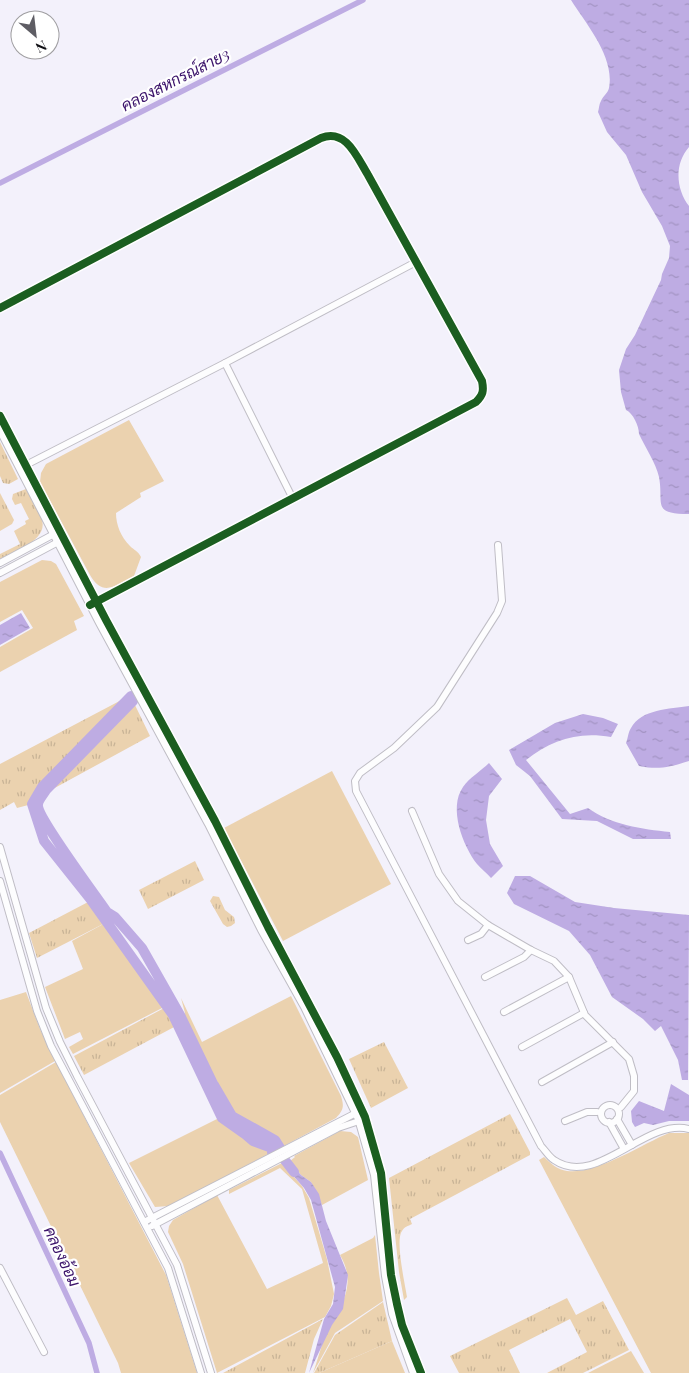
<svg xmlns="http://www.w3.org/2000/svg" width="689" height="1373" font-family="'Playfair Display',Sarabun,serif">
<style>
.grass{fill:#ebd2af}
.park{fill:url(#park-tufts)}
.water{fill:url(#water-ripples)}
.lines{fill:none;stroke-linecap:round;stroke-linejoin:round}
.canal{stroke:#beace3;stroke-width:5.5}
.river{stroke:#beace3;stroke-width:10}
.minor-casing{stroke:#bfbdc5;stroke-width:8}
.minor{stroke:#fdfdfe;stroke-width:6}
.cycleway-casing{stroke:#fff;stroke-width:11}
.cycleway{stroke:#1b5e20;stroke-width:8}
.labels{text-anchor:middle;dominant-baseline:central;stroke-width:4.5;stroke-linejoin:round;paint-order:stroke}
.water-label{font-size:16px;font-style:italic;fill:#3b136a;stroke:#fff}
</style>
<defs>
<pattern id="park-tufts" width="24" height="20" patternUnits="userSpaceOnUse" patternTransform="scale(1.25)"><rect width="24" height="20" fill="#ebd2af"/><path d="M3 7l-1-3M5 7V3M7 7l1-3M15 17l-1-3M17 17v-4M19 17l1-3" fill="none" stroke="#c8b396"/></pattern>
<pattern id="water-ripples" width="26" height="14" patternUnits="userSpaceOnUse" patternTransform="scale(1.25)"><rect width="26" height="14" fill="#beace3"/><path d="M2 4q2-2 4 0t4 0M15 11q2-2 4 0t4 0" fill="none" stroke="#a293c2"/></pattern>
</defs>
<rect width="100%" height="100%" fill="#f3f1fb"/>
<!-- grass -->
<g class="grass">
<path d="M129,420L164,481L140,493L141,497L116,513C116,525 121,537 130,546C134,550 138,551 141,557L134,576C116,585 103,598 90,575L40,482L41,473L46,464Z"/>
<path d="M42,560L51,561L56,564L84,616L74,621L77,630L0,672V647L33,628L22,610L0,622V582Z"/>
<path d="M332,771L391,884L283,941L224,828Z"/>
<path d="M107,922L166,1006L73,1054L69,1047L83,1039L80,1032L65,1039L45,987L83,969L72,941Z"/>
<path d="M26,992L40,1029L55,1061L0,1093V1000Z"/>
<path d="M291,996L341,1096C344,1106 344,1110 336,1118L280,1148L275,1140L232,1116L182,1018L185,1013L181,998L202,1042Z"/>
<path d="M56,1062L166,1275L197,1373H121L118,1363L0,1122V1095Z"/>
<path d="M219,1118C238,1127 251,1141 271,1148L272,1152L169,1206L155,1207L129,1163Z"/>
<path d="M340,1131L351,1132L358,1137L368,1180L322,1205L311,1182L301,1175L290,1161L295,1157L294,1156Z"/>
<path d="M669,1133H689V1373H651L539,1160L544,1157C550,1163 558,1170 567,1171C596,1175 642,1144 669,1133Z"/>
<path d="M282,1163L302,1186L309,1198L327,1259L334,1294L331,1306L325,1317L217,1373L183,1264L168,1232L169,1226L173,1220L217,1195L267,1289L323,1263L302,1189L280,1168L229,1194V1190Z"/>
<path d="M375,1235L379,1273L383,1301L335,1333L313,1373C317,1362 320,1350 324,1339C338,1309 359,1287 340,1255L373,1238Z"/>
<path d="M392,1341L405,1373H319Z"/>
<path d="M631,1351L644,1373H588Z"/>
</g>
<!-- park -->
<g class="park">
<path d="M0,442L18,479L9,484L3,483L0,476Z"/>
<path d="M26,489C31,499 38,509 42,520C48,541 14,551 0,559V554L20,544L14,531L26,524L25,521L29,519L21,503L15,505L12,499L13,494Z"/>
<path d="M0,493L14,520L12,524L0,531Z"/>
<path d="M129,696L44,785L36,794L32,804L17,808L14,802L0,810V764Z"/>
<path d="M134,703L150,736L51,790L42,800L39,810L38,803L45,791Z"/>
<path d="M195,861L204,880L148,909L139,890Z"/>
<path d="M213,896L219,897L225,910L234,917L235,923L231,926L227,927L223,924L210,901Z"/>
<path d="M90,901L107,922L37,958L29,933Z"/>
<path d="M166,1007L176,1026L84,1075L74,1056Z"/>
<path d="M384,1042L408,1088L371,1108L349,1059Z"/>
<path d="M510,1114L530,1152V1155L410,1219L412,1224C408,1226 404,1227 402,1231C395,1240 405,1284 407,1297L404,1300L399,1272L389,1178Z"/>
<path d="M567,1298L576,1315L603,1301L629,1350L583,1373H547L587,1352L570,1319L509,1350L520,1373H459L450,1356Z"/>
<path d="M383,1302L392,1341L319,1373H314L335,1335Z"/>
<path d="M323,1319L314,1339L305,1373H223Z"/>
</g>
<!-- water -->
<g class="water">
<path d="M571,0H689V147C674,164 676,189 689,206V514C651,514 664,504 659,477C656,463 645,447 639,434C639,426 633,413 626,410L621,392L619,370L626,349L635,335L661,280L662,274L669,258L670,246L662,226L642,192L626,155L607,132L598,112C599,109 599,104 601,101C603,96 608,93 609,88C615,57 586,24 571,0Z"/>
<path d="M21,613L30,628L0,645V625Z"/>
<path d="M689,706V761C670,767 659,770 639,766L626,743C628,739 628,732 631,728C641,709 670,709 689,706Z"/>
<path d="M583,714L603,718L618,724L611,737C578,731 551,740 526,760L570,814L588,808C611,825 642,829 670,832L671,839H633L597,821L562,819L530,776L516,765L509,750L555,723Z"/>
<path d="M489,763L502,779L489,796L486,820L490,844L503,866L491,878C487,873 481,869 477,864C463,846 448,808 463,787C469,778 481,771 489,763Z"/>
<path d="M515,876H530L575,902L614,908L689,915L688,1080H682L678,1060L661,1026L655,1031L643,1019L612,997L590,955L569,931L514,904L507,893Z"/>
<path d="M671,1084L689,1095V1121H669L653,1125L644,1123L635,1127L632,1122L631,1111L639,1101L664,1111Z"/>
<path d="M289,1159L294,1167L301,1175L311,1182L319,1194L326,1221L348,1275L343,1309L332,1325L309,1373L324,1319L333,1304L335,1287L311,1200L304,1188L282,1163Z"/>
</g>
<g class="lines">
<!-- canal -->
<g class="canal">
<path d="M0,183L363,0"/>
<path d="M0,1153L89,1343L97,1373"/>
</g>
<!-- river -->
<path class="river" d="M214,1085L232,1116L275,1140L280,1148L272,1152V1148L253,1141L246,1135L222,1118L173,1015L91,900L44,841L32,804L42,787L131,696L133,701L46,790C44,794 39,799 38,804C36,816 97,897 107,912L115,917L142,948L180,1015L229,1117L270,1141L294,1172"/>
<defs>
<g id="minor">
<path d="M0,308L321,138C346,128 357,157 368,175L482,381C484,391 483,395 476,402L90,605"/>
<path d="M225,363L292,497"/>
<path d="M0,416L106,620L215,821L268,927L337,1057L365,1117L381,1173L391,1275L397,1304L402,1325L421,1373"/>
<path d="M0,431L99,623L208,824L261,930L304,1007L358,1119L374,1175L385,1276L392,1314L413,1373"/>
<path d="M22,467L225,363L416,262"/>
<path d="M498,545L502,601L497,613L437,707L394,748L360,773L355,781L356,791L541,1146C545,1150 549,1157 554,1160C597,1189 644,1118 689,1129"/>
<path d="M0,563L56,533"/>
<path d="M0,573L60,541"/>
<path d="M412,811L439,874L458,901L488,925L531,950L554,961L569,977L585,1015L629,1059L634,1076V1091L621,1107"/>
<path d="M0,847L46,1008L60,1042L77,1076L177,1265L211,1373"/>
<path d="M0,881L37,1011L51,1046L69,1080L168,1268L201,1373"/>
<path d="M468,940L481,934L488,925"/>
<path d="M485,977L524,957L531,950"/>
<path d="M504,1012L569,977"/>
<path d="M522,1047L584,1013"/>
<path d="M542,1082L613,1042"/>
<circle cx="610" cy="1114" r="9"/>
<path d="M617,1119L632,1145"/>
<path d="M565,1121L587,1112H597"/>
<path d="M609,1122L624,1149"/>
<path d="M144,1222L358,1112"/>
<path d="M152,1226L338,1128L362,1120"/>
<path d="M0,1268L44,1352"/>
</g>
</defs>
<!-- minor casing -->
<use href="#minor" class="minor-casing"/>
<!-- minor -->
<use href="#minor" class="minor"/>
<defs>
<g id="cycleway">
<path d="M0,308L321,138C346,128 357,157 368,175L482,381C484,391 483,395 476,402L90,605"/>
<path d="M0,416L106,620L215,821L268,927L337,1057L365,1117L381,1173L391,1275L397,1304L402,1325L421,1373"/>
</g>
</defs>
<!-- cycleway casing -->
<use href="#cycleway" class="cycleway-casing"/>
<!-- cycleway -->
<use href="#cycleway" class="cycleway"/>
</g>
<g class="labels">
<!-- water labels -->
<g class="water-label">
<text transform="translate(175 79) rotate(-27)">คลองสหกรณ์สาย3</text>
<text transform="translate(63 1256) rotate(65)">คลองอ้อม</text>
</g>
</g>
<!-- north arrow -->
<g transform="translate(35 35) rotate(152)"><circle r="24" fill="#ffffff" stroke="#9f9ea1"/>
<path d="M0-4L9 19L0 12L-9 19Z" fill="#5e5d64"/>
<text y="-8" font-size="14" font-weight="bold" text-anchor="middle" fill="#0e0d13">N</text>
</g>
</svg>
